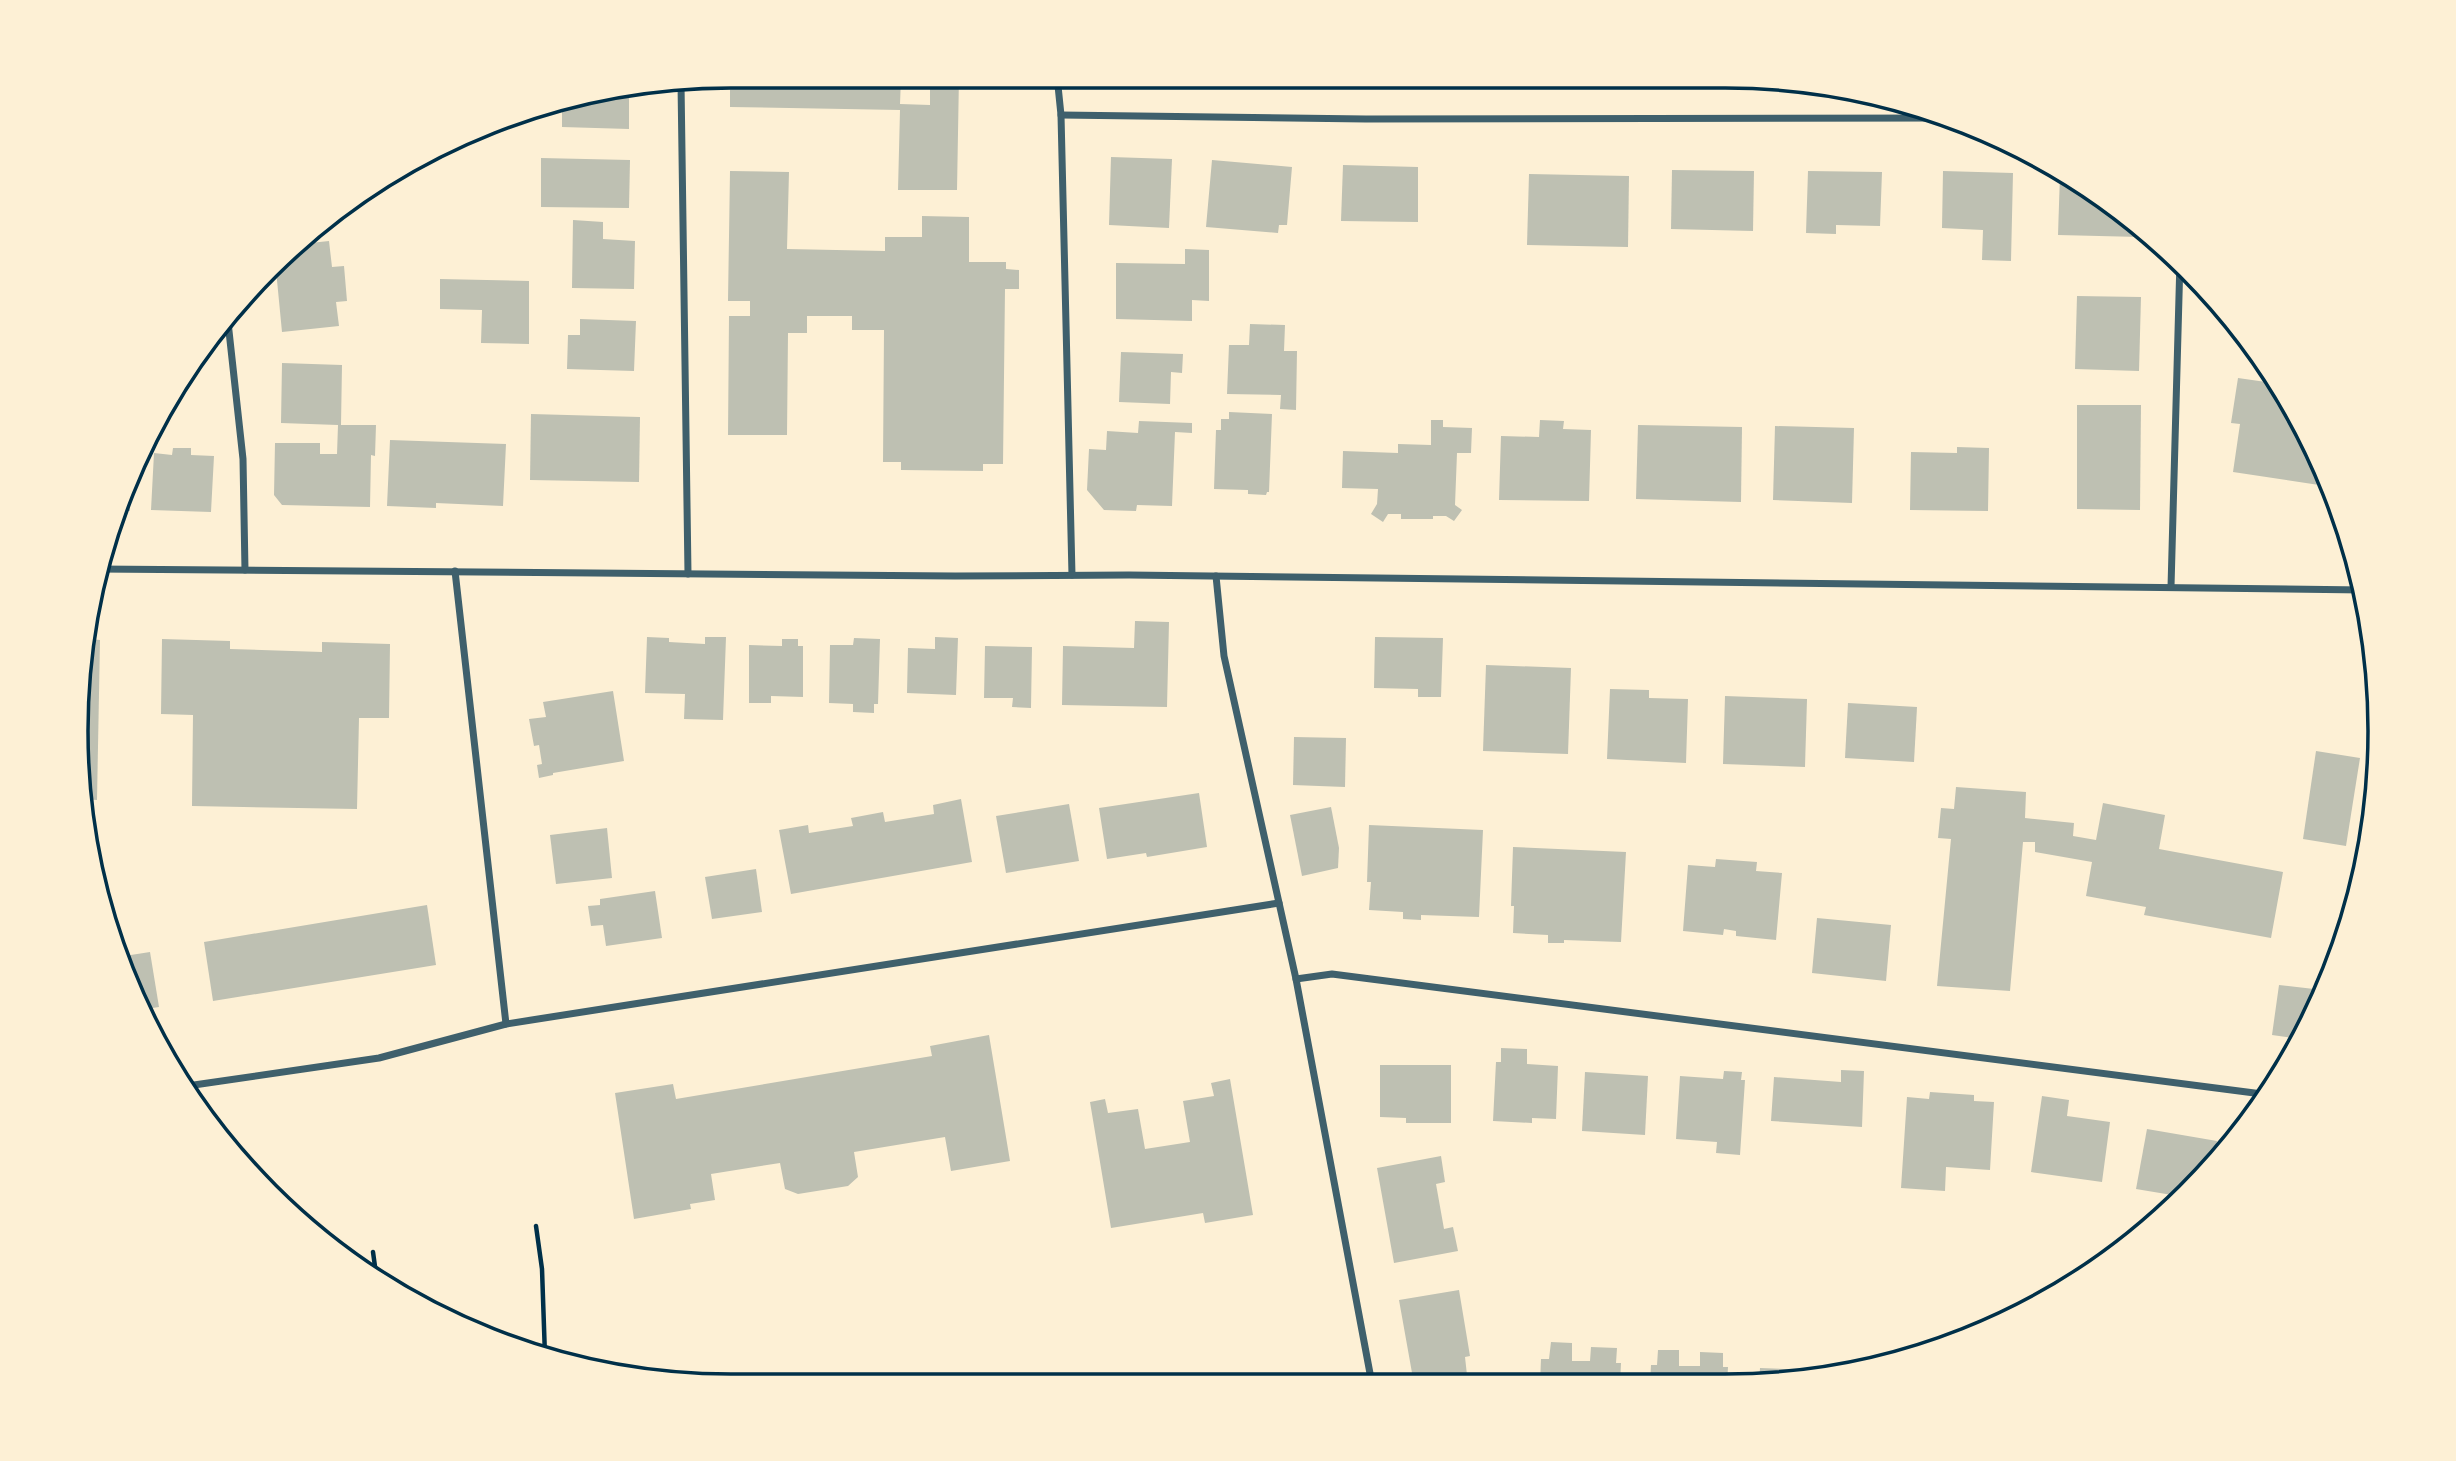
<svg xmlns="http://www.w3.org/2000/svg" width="2456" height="1461" font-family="Figtree,sans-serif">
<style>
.building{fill:#bec0b2;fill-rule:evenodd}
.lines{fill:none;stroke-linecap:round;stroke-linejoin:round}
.path{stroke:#003049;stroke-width:4.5}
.minor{stroke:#3f606c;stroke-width:7}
.rim{fill:none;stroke:#003049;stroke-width:3.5}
</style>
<rect width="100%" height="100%" fill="#fdf0d5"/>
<!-- building -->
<g class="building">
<path d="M730,75L959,76L957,190H898L900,110L730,107ZM901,78L930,79V105L900,104Z"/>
<path d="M629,92V129L562,127V103Z"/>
<path d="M1111,157L1172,159L1169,228L1109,225Z"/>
<path d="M541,158L630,160L629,208L541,207Z"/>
<path d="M1212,160L1292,167L1287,225H1279L1278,233L1206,227Z"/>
<path d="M1343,165L1418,167V222L1341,221Z"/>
<path d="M1672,170L1754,171L1753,231L1671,229Z"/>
<path d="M730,171L789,172L787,249L885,251V237H922V216L969,217V262H1006V269L1019,270V289H1005L1003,464H983V471L901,470V462H883L884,330H852V316H807V333H788L787,435H728L729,316H750V301H728Z"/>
<path d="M1808,171L1882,172L1880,226L1836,225V234L1806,233Z"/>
<path d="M1943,171L2013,173L2011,261L1982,260L1983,230L1942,228Z"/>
<path d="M1529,174L1629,176L1628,247L1527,245Z"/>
<path d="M2060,174H2066L2089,185L2140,227V237L2058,235Z"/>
<path d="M573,220L603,222V239L635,241L634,289L572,288Z"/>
<path d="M329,241L332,267L344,266L347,301L336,302L339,326L282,332L276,270L301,244Z"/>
<path d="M1185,249L1209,250V301L1192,300V321L1116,319V263L1185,264Z"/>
<path d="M440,279L529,281V344L481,343L482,310L440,309Z"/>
<path d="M2077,296L2141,297L2139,371L2075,369Z"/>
<path d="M580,319L636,321L634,371L567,369L568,335H580Z"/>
<path d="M1250,324L1285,325L1284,351H1297L1296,410L1280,409L1281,395L1227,394L1229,345H1249Z"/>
<path d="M1121,352L1183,354L1182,373L1171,372L1170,404L1119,402Z"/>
<path d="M282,363L342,365L341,425H376L375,456L371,455L370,507L282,505L274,495L275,443H320V454H337L338,425L281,423Z"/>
<path d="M2238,378L2280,384L2322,463L2319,485L2233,472L2240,424L2231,423Z"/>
<path d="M2077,405H2141L2140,510L2077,509Z"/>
<path d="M1229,412L1272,414L1269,492H1267L1266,495L1248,494V490L1214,489L1216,430H1221V419H1229Z"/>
<path d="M531,414L640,417L639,482L530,480Z"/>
<path d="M1431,420H1443V427L1472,428L1471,453H1457L1455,505L1462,510L1454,521L1446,516H1433V519H1401V514H1388L1383,522L1371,514L1377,504L1378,489L1342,488L1343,451L1398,453V444L1431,445Z"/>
<path d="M1540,420L1564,421L1563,429L1591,430L1589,501L1499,500L1501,436L1539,437Z"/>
<path d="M1139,421L1192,423V433L1175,432L1172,506L1137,505L1136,511L1104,510L1087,490L1089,449L1106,450L1107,431L1138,433Z"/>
<path d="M1638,425L1742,427L1741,502L1636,499Z"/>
<path d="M1775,426L1854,428L1852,503L1773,500Z"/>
<path d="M390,440L506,444L503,506L436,503V508L387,506Z"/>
<path d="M1957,447L1989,448L1988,511L1910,510L1911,452L1957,453Z"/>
<path d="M173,448H191V455L214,456L211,512L151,510L154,453L172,455Z"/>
<path d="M130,489V511H120Z"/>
<path d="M1135,621L1169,622L1167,707L1062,705L1063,646L1134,648Z"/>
<path d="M647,637L669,638V642L705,644V637H726L723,720L684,719L685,694L645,693Z"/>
<path d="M935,637L958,638L956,695L907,693L908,648L935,649Z"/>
<path d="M1375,637L1443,638L1441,697H1418V689L1374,688Z"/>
<path d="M854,638L880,639L878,704H874V713L853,712V704L829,703L830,645H853Z"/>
<path d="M90,639L100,640L97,800L82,799L77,773Z"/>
<path d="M162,639L230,641V649L322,652V642L390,644L389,718H359L357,809L192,806L193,715L161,714Z"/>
<path d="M782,639H798V646H803V697L771,696V703H749V645L782,646Z"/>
<path d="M985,646L1032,647L1031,708L1012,707L1013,698H984Z"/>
<path d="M1486,665L1571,668L1568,754L1483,751Z"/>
<path d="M1610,689L1649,690V698L1688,699L1686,763L1607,759Z"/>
<path d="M613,691L624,761L553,773V775L539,778L537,765L542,764L539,745L534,746L529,719L546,717L543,702Z"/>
<path d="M1725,696L1807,699L1805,767L1723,764Z"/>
<path d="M1848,703L1917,707L1914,762L1845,758Z"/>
<path d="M1294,737L1346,738L1345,787L1293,785Z"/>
<path d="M2316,751L2360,758L2346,846L2303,839Z"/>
<path d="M1956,787L2026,792L2025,818L2074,823L2073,836L2096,840L2103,803L2165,815L2159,849L2283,872L2271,938L2144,915L2146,907L2086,896L2092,862L2035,852V842H2023L2010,991L1937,986L1951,839L1938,838L1941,808L1954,809Z"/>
<path d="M1199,793L1207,847L1147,857L1146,853L1107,859L1099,808Z"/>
<path d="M961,799L972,862L791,894L779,830L808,825L809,833L853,826L851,818L883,812L885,822L934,814L933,805Z"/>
<path d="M1069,804L1079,861L1006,873L996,816Z"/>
<path d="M1331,807L1339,848L1338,868L1302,876L1290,815Z"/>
<path d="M1369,825L1483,830L1479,917L1421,915V920L1403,919V912L1369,910L1371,882H1367Z"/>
<path d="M607,828L612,878L556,884L550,835Z"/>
<path d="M1513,847L1626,852L1621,942L1564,940V943H1548V935L1513,933L1514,906H1511Z"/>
<path d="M1716,859L1757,862L1756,871L1782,873L1776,940L1736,936V931L1724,929L1723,935L1683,931L1688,865L1715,867Z"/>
<path d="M756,869L762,912L712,919L705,877Z"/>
<path d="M655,891L662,938L606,946L603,925L591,926L588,906L600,905V899Z"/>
<path d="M427,905L436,965L213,1001L204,942Z"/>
<path d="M1817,918L1891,925L1886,981L1812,973Z"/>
<path d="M150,952L159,1007L146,1009L118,957Z"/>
<path d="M2315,981L2330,983L2300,1039L2272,1035L2279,985L2314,989Z"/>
<path d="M989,1035L1010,1161L951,1171L945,1137L854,1152L858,1177L848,1186L798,1194L785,1189L780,1163L711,1174L715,1200L690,1204L691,1209L634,1219L615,1093L673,1084L676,1099L932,1056L930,1046Z"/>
<path d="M1501,1048L1527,1049V1064L1558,1066L1556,1119L1532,1118V1123L1493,1121L1496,1062H1501Z"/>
<path d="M1380,1065H1451V1123H1406V1118L1380,1117Z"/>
<path d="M1841,1070L1864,1071L1862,1127L1771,1121L1774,1077L1841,1082Z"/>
<path d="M1724,1071L1742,1072L1741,1080H1745L1740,1155L1716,1153L1717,1142L1676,1139L1680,1076L1723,1079Z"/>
<path d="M1585,1072L1648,1076L1645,1135L1582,1131Z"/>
<path d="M1230,1079L1253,1215L1205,1223L1203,1213L1111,1228L1090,1102L1105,1099L1108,1113L1138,1109L1145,1149L1190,1142L1183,1101L1214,1096L1211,1083Z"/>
<path d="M1930,1092L1974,1095V1101L1994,1102L1990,1170L1946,1167L1945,1191L1901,1188L1907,1097L1929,1099Z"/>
<path d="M2042,1096L2069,1100L2067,1116L2110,1122L2102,1182L2031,1172Z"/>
<path d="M2147,1129L2217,1141L2213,1164L2184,1197L2136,1189Z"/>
<path d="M1441,1156L1445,1182L1436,1184L1444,1229L1453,1227L1458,1251L1394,1263L1377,1168Z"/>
<path d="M1459,1290L1470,1356L1465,1357L1468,1384H1414L1399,1300Z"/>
<path d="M1551,1342L1572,1343V1361H1590L1591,1347L1617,1348L1616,1363H1621L1620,1384H1540L1541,1359H1549Z"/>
<path d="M1658,1350H1679V1366H1700V1352L1723,1353V1367H1728L1727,1384H1650L1651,1365H1657Z"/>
<path d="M1871,1359H1891V1360L1871,1364Z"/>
<path d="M1760,1368L1829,1371V1372L1759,1384Z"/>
</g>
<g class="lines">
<!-- path -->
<g class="path">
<path d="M536,1226L542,1269L545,1356"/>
<path d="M373,1252L377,1281"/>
</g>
<!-- minor -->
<g class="minor">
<path d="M1057,76L1061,115L1072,575"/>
<path d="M681,83L688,574"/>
<path d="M1061,115L1366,119L1953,118"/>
<path d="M228,322L243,459L245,570"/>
<path d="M97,569L955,576L1129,575L2364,590"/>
<path d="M455,571L506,1024"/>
<path d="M1216,576L1224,656L1296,979L1372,1384"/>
<path d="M2171,587L2180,260"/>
<path d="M1296,979L1332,974L2270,1095"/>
<path d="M187,1086L379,1058L506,1024L1279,903"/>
</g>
</g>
<!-- crop -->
<path d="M0 0H2456V1461H0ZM731 88H1725A643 643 0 0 1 2368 731V731A643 643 0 0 1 1725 1374H731A643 643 0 0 1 88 731V731A643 643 0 0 1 731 88Z" fill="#fdf0d5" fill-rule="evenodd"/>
<path class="rim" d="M731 88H1725A643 643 0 0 1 2368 731V731A643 643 0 0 1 1725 1374H731A643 643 0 0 1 88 731V731A643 643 0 0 1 731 88Z"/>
</svg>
